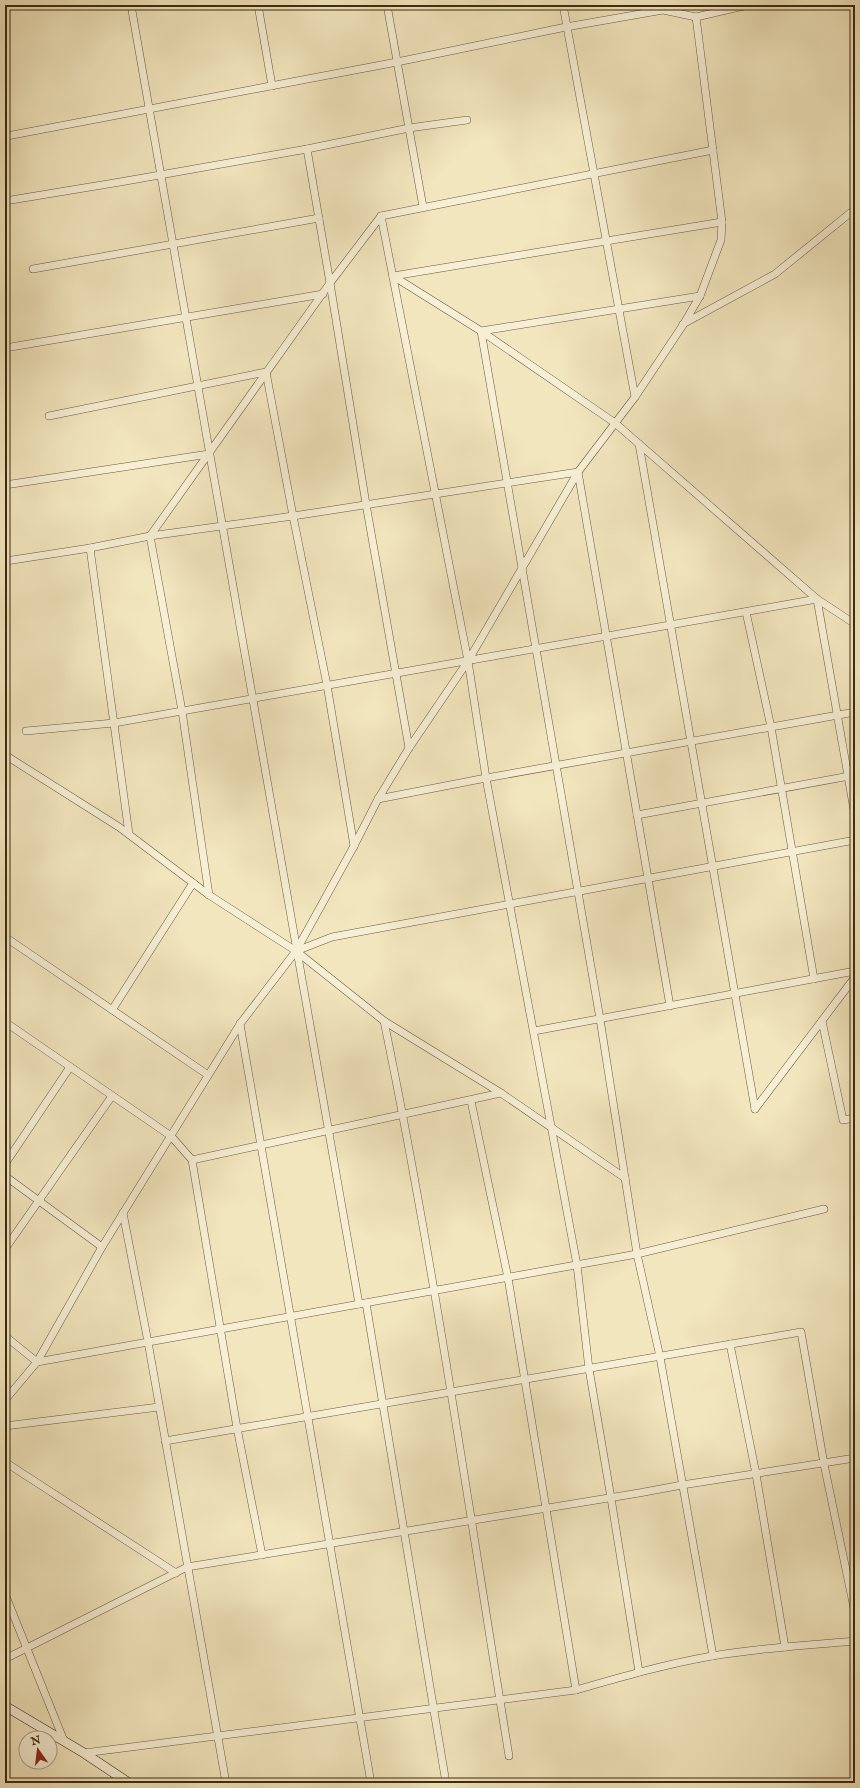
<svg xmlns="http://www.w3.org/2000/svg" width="860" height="1788" font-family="'IM FELL English',serif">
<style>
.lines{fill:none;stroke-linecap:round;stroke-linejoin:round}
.street-casing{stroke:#6a5a3c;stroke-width:8}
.secondary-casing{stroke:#3d2b10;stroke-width:10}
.street{stroke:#f7efd5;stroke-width:7}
.secondary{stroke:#f7efd5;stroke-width:9}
</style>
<rect width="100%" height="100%" fill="#f2e6be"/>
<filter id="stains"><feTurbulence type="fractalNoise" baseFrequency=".005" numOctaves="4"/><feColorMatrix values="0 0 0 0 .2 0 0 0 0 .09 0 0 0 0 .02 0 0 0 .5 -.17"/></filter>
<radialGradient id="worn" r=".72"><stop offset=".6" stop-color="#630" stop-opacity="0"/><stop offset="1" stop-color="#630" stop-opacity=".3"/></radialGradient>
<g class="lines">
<defs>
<g id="street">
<path d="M131,5L359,1304"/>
<path d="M258,5L272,86"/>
<path d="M387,5L423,207"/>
<path d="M563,5L635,397"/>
<path d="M7,136L397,62L566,27L663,10L696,17"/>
<path d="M307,149L330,283L366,504L409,748"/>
<path d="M5,201L120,182L307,149L409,128L467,120"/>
<path d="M381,216L468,661L486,778L577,1265L589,1369L611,1498L639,1672"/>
<path d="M33,269L319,218"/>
<path d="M393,276L481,331L615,423L817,599L855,624"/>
<path d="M393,276L722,222"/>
<path d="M700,296L481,331L600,1019L637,1254L660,1357L713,1656"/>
<path d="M683,324L775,274L855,209"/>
<path d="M5,348L323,294"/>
<path d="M49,416L266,372L293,516L327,685L354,846"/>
<path d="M639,444L755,1109"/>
<path d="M5,485L209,454"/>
<path d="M90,548L129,834"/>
<path d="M6,561L90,548L150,536L293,516L578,472L670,1006"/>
<path d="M746,612L771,727L814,979"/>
<path d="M26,731L114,723L817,599L855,816"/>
<path d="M5,755L119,827L209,895L296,951L332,937L855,840"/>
<path d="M378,799L486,778L855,712"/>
<path d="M637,815L855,775"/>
<path d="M209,895L182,711L150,536L330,283L381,216L713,150"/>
<path d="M5,937L208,1075"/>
<path d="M296,951L384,1021L501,1093L625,1178"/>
<path d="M112,1010L193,883"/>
<path d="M384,1021C434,1264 469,1511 509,1756"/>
<path d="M822,1021L843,1120L855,1118"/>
<path d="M5,1022L171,1136L192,1160L237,1428L262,1555"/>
<path d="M240,1024L371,1783"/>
<path d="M534,1031L855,971"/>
<path d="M471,1101L508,1278L576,1690"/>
<path d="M755,1109L855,977"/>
<path d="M192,1160L501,1093"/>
<path d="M5,1164L70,1067"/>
<path d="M5,1176L102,1247"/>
<path d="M123,1213L148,1342L226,1783"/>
<path d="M5,1249L112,1096"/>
<path d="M366,1303L446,1783"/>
<path d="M5,1336L37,1362L637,1254L824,1209"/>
<path d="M730,1344L756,1474L785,1647"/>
<path d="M5,1400L37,1362L102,1247L240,1024L296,951L354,846L378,799L409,748L468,661L578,472L635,397L683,325L700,296L721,240L722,222L696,17L748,5"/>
<path d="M5,1426L159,1407"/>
<path d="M165,1441L801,1332L824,1464L855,1613"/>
<path d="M5,1462L176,1573"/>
<path d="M5,1594L64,1741"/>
<path d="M5,1659L187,1567L639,1493L682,1485L855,1458"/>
<path d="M84,1753L576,1690C621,1677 666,1664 712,1656C759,1648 808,1645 855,1641"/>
</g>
<path id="secondary" d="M5,1706L84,1753L129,1783"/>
</defs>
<!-- street casing -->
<use href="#street" class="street-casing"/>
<!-- secondary casing -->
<use href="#secondary" class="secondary-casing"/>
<!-- street -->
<use href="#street" class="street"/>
<!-- secondary -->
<use href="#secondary" class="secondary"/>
</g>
<!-- margin -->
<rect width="860" height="1788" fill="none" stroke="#f2e6be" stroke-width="20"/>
<rect x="6" y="6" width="848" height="1776" fill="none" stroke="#3d2b10" stroke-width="2"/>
<rect x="10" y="10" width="840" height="1768" fill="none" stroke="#3d2b10"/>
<!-- north arrow -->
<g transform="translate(38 1750) rotate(346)"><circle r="19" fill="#f7efd5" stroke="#ada186"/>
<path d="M0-3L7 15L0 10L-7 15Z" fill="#8f2418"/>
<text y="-6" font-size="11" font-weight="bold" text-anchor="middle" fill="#3d2b10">N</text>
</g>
<rect width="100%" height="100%" filter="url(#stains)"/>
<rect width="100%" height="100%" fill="url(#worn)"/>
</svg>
